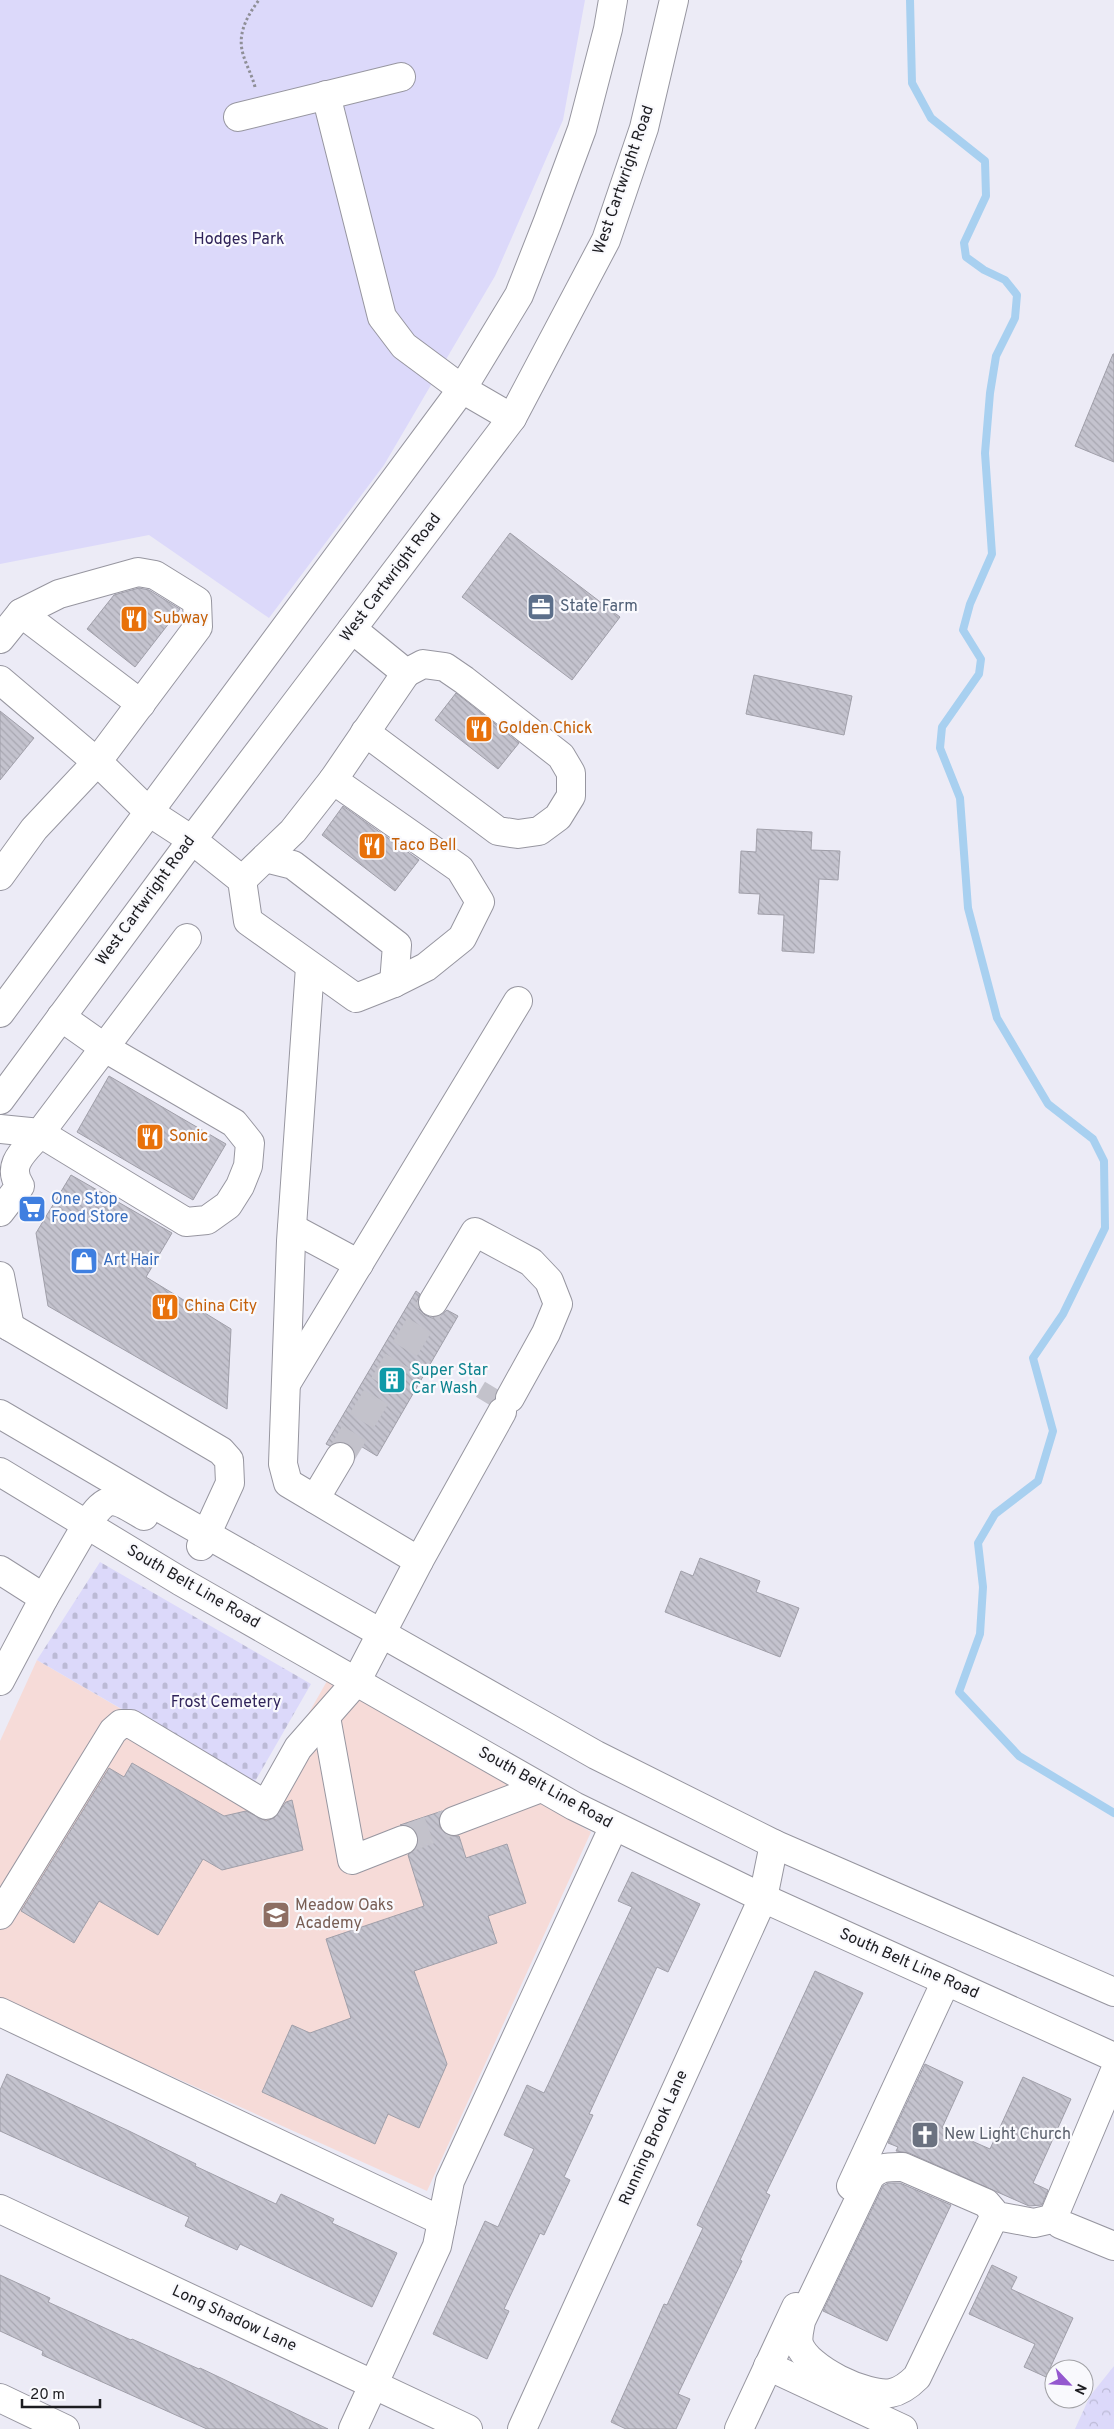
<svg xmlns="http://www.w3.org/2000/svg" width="1114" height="2429" font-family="Overpass,sans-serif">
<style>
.education{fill:#f6dbd8}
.forest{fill:url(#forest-crowns)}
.cemetery{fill:url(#cemetery-stones)}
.green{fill:#dcd9fa}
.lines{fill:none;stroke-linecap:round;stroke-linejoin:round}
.stream{stroke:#a8d0f0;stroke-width:8}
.building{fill:url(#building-back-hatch);stroke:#a09fa9}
.minor-tunnel{stroke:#c3c2cb;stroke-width:28;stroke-dasharray:28 14;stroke-linecap:butt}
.minor-casing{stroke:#9796a0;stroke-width:30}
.major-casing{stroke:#9796a0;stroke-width:30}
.path{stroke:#8f8f97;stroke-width:3;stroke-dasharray:2.5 2.5;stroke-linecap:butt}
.minor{stroke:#fff;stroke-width:28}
.major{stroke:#fff;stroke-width:28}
.labels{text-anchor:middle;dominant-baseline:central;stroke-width:4.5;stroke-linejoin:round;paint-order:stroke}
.street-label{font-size:16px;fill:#1d1d21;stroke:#f9f9fd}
.park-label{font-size:16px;fill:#30245a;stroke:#f9f9fd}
.service-label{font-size:16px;fill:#4e5e75;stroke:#f9f9fd;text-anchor:start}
.food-label{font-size:16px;fill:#c56008;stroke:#f9f9fd;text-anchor:start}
.shop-label{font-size:16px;fill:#366cbe;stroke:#f9f9fd;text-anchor:start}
.culture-label{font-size:16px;fill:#0d838f;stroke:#f9f9fd;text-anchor:start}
.education-label{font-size:16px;fill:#785e54;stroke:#f9f9fd;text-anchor:start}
.worship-label{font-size:16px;fill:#5b616d;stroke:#f9f9fd;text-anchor:start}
</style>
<defs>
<pattern id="forest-crowns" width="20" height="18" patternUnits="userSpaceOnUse" patternTransform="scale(1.25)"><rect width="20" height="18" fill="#dcd9fa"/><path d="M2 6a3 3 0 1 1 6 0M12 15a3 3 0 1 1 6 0" fill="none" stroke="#bcbad6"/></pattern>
<pattern id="cemetery-stones" width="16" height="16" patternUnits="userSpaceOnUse" patternTransform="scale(1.25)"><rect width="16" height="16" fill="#dcd9fa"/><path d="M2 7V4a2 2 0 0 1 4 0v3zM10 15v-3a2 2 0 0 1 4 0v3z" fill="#bcbad6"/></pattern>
<pattern id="building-back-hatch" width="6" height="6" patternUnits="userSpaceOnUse" patternTransform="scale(1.25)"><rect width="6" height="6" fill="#c4c3ce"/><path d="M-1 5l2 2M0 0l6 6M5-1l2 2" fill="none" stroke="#a8a7b1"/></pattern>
</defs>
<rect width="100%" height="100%" fill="#ecebf6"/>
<!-- education -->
<path class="education" d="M37,1660L264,1792L327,1681L591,1832L427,2191L0,1999V1741Z"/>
<!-- forest -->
<path class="forest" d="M1114,2366V2429H1075L1090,2396Z"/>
<!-- cemetery -->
<path class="cemetery" d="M100,1562L311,1684L253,1785L37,1660Z"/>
<!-- green -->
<path class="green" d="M0,0H585L563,120L495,276L384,465L269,618L149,535L0,564Z"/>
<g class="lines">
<!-- stream -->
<path class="stream" d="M910,0L912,83L931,118L985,161L986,196L964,243L966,257L984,270L1005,280L1017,295L1015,318L996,356L990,393L985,453L992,554L970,604L963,630L981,659L979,674L942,727L940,748L960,798L968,908L997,1018L1048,1104L1093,1139L1104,1161L1105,1228L1063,1314L1033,1358L1053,1431L1038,1481L995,1514L978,1543L983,1587L980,1634L959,1692L1019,1756L1114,1813"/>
</g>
<!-- building -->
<g class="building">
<path d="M1113,354H1114V462L1075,446Z"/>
<path d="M510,533L620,617L572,680L462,597Z"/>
<path d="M139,588L149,590L180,609L135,667L87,629L114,595Z"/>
<path d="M754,675L852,696L844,735L746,714Z"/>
<path d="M456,693L519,743L498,769L435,720Z"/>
<path d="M0,711L34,738L0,780Z"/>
<path d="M343,806L419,860L395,891L322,835Z"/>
<path d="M757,829L812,832L811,850L840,851L838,880L819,879L814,953L782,951L784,915L758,914L760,894L739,893L741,851L756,852Z"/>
<path d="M109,1076L226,1144L193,1200L77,1132Z"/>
<path d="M71,1175L172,1233L146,1277L231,1329L227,1409L48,1306L36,1233Z"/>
<path d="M416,1291L420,1294L417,1301L419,1309L425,1315L432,1318L440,1316L447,1310L458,1316L377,1456L359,1445L355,1453L348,1444L341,1441L330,1446L326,1444Z"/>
<path d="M700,1558L760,1581L756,1592L799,1608L780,1657L665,1612L681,1571L693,1576Z"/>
<path d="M132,1763L224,1816L246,1811L266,1821L274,1818L286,1802L292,1800L303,1850L222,1870L203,1859L158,1935L99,1901L74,1943L21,1911L109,1768L124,1777Z"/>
<path d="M442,1811L439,1819L440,1827L445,1833L451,1836H459L466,1858L507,1844L526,1903L488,1916L497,1943L414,1971L447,2064L419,2128L388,2114L375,2144L262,2092L292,2025L310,2033L351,2018L326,1939L424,1906L408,1855L415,1849L418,1842V1835L412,1828L400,1825Z"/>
<path d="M632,1872L700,1904L668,1972L657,1967L589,2114L593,2115L564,2177L570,2180L544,2235L540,2233L504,2309L509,2311L487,2359L433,2334L485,2221L498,2227L534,2149L504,2135L527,2085L544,2093L632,1907L618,1901Z"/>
<path d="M815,1971L863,1993L766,2193L770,2195L740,2260L742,2261L678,2394L690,2399L676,2429H626L611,2422L664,2304L667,2305L703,2228L697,2225Z"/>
<path d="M925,2064L963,2082L942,2128L990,2149L1023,2077L1071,2099L1033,2183L1048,2190L1042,2205L1029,2206L909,2153L896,2151L898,2147L888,2143Z"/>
<path d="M7,2074L129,2131L196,2164L195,2166L276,2204L281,2194L334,2219L332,2223L397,2253L372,2307L240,2244L237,2250L185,2226L189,2217L0,2131V2090Z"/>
<path d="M888,2183H900L951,2205L887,2341L823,2311L883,2186Z"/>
<path d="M992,2265L1017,2277L1011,2289L1073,2318L1046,2377L1024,2367L1035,2344L969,2314Z"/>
<path d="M0,2275L50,2298L48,2302L131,2340L132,2339L199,2369L200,2368L328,2429H207L42,2355L43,2351L0,2331Z"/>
</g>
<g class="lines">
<!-- minor-tunnel -->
<g class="minor-tunnel">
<path d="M488,1404L497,1389"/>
<path d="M340,1457L433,1302"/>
<path d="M403,1840L454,1821"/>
</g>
<defs>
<g id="minor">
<path d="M326,95L382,317L404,346L462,389"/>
<path d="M238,117L401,77"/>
<path d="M21,613L141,704"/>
<path d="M352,629L406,673L423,664L445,667L464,680L561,756L571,773V796L558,817L539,831L518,834L498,831L365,732"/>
<path d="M0,639L21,613L59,594L138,572L155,575L197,601L198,627L97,762L34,829L0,876"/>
<path d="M0,680L105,769L149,812"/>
<path d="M333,780L406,673"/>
<path d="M192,840L242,880L248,921L356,998L394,983L426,967L462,938L480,902L460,869L333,780L293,831L242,880"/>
<path d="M265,858L293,865L397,945L394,983"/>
<path d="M0,1129L40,1133L187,938"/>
<path d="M0,1212L20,1186C5,1164 26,1150 40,1133L186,1222L207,1220L228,1205L240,1186L248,1166L250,1143L234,1123L105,1048L61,1017"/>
<path d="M292,1228L359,1264"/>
<path d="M0,1276L10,1327"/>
<path d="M433,1302L475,1232L531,1262L549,1281L558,1304L546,1333L510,1398"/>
<path d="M0,1321L221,1451L229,1460L230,1483L201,1546"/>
<path d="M286,1384L518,1001"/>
<path d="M315,1499L340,1457"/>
<path d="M419,1561L502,1412"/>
<path d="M0,1570L44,1598"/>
<path d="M0,1681L44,1598L87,1524"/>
<path d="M326,1717L352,1860L403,1840"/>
<path d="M454,1821L541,1788"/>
<path d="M0,1915L113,1731L121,1724H131L266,1805L298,1748L356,1682L419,1561L288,1483L283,1464L291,1241L310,967"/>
<path d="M0,2012L442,2221"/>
<path d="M1114,2073L1056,2211V2218L1060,2224L1114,2246"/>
<path d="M851,2186L946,1981"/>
<path d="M0,2209L468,2429"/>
<path d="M997,2216L986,2203L903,2167C889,2167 879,2166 870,2177L801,2321C800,2329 797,2336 799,2344C807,2369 867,2397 891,2393C902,2391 910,2384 917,2377L993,2219L997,2216L1034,2223L1056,2218"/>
<path d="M768,2366L903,2429"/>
<path d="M0,2398L65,2429"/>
<path d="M353,2429L437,2246L450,2181L614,1826"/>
<path d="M522,2429L763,1898L774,1844"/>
<path d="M739,2429L796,2307"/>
</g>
<g id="major">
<path d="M462,389L512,418"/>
<path d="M149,812L192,840"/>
<path d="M0,1013L462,389L519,295L548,221L582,129L608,29L613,0"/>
<path d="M0,1100L192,840L512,418L606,240L644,128L674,0"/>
<path d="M0,1414L162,1509L596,1755L774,1844L1114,1992"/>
<path d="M0,1472L180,1581L574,1806L763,1898L1114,2057"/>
<path d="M87,1524C108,1492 114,1498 144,1516"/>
</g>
</defs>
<!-- minor casing -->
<use href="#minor" class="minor-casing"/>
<!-- major casing -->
<use href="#major" class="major-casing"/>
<!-- path -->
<path class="path" d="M255,87C252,75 246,65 243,54C237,34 247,16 259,0"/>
<!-- minor -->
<use href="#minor" class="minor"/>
<!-- major -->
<use href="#major" class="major"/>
</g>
<!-- icons -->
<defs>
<symbol id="office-square" viewBox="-11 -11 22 22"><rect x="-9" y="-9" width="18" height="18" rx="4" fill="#5c6f8a" stroke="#f9f9fd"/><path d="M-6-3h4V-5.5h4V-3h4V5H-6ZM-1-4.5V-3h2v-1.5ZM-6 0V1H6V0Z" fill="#fff"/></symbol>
<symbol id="restaurant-square" viewBox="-11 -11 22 22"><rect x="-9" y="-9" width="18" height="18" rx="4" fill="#e8710a" stroke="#f9f9fd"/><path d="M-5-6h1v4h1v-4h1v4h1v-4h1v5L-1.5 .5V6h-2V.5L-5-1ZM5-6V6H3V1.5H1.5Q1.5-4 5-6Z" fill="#fff"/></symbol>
<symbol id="supermarket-square" viewBox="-11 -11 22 22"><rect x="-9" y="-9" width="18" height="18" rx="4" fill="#3f7fe0" stroke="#f9f9fd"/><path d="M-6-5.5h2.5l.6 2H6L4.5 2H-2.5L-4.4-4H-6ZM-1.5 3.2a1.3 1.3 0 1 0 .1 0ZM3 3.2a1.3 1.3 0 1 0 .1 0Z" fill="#fff"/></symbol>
<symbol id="shop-square" viewBox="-11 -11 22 22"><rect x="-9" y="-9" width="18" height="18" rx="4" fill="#3f7fe0" stroke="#f9f9fd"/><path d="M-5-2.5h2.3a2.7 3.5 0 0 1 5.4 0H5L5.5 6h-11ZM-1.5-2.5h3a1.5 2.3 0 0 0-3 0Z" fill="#fff"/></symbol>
<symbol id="building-square" viewBox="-11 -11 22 22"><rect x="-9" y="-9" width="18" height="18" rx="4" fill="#0f9aa8" stroke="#f9f9fd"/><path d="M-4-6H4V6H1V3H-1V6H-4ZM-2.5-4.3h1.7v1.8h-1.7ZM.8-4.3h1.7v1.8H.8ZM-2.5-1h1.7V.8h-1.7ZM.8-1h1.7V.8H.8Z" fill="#fff"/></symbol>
<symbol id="school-square" viewBox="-11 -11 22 22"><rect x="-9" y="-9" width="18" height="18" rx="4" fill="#8d6e63" stroke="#f9f9fd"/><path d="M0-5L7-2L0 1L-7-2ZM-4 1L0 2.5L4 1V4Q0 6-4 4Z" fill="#fff"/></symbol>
<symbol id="church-square" viewBox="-11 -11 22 22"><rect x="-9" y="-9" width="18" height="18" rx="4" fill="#6b7280" stroke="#f9f9fd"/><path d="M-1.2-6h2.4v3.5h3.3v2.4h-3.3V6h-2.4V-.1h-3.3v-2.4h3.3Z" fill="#fff"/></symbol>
</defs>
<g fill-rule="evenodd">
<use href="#office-square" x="525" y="591" width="32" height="32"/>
<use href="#restaurant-square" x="118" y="603" width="32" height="32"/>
<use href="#restaurant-square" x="463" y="713" width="32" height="32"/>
<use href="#restaurant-square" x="356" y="830" width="32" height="32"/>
<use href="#restaurant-square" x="134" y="1121" width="32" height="32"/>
<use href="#supermarket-square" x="16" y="1193" width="32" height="32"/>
<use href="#shop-square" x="68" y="1245" width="32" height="32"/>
<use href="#restaurant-square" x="149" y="1291" width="32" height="32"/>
<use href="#building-square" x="376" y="1364" width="32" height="32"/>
<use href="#school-square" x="260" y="1899" width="32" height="32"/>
<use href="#church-square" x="909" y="2119" width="32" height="32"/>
</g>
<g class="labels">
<!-- street labels -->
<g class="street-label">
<text transform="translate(624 180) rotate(-71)">West Cartwright Road</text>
<text transform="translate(391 578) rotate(-53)">West Cartwright Road</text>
<text transform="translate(146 901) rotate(-54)">West Cartwright Road</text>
<text transform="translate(193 1587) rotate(30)">South Belt Line Road</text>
<text transform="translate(545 1788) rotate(29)">South Belt Line Road</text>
<text transform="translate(909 1964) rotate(24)">South Belt Line Road</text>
<text transform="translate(654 2138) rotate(-66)">Running Brook Lane</text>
<text transform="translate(234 2319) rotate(25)">Long Shadow Lane</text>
</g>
<!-- park labels -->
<g class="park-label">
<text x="239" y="240">Hodges Park</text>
<text x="226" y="1703">Frost Cemetery</text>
</g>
<!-- service labels -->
<g class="service-label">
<text x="560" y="607">State Farm</text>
</g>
<!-- food labels -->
<g class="food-label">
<text x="153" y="619">Subway</text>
<text x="498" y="729">Golden Chick</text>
<text x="391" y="846">Taco Bell</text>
<text x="169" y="1137">Sonic</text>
<text x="184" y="1307">China City</text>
</g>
<!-- shop labels -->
<g class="shop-label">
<text x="51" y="1200">One Stop<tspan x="51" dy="18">Food Store</tspan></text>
<text x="103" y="1261">Art Hair</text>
</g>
<!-- culture labels -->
<g class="culture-label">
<text x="411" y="1371">Super Star<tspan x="411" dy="18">Car Wash</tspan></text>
</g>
<!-- education labels -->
<g class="education-label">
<text x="295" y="1906">Meadow Oaks<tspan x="295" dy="18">Academy</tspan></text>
</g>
<!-- worship labels -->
<g class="worship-label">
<text x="944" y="2135">New Light Church</text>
</g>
</g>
<!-- north arrow -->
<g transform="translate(1069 2384) rotate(115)"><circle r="24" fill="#f9f9fd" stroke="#a1a1a5"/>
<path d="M0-4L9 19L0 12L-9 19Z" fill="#9458cf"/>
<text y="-8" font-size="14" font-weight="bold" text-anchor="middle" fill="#1d1d21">N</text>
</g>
<!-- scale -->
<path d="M22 2399v8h78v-8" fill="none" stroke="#1d1d21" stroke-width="2.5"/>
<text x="30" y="2399" font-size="15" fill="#1d1d21" stroke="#f9f9fd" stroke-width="4" paint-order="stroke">20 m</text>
</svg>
